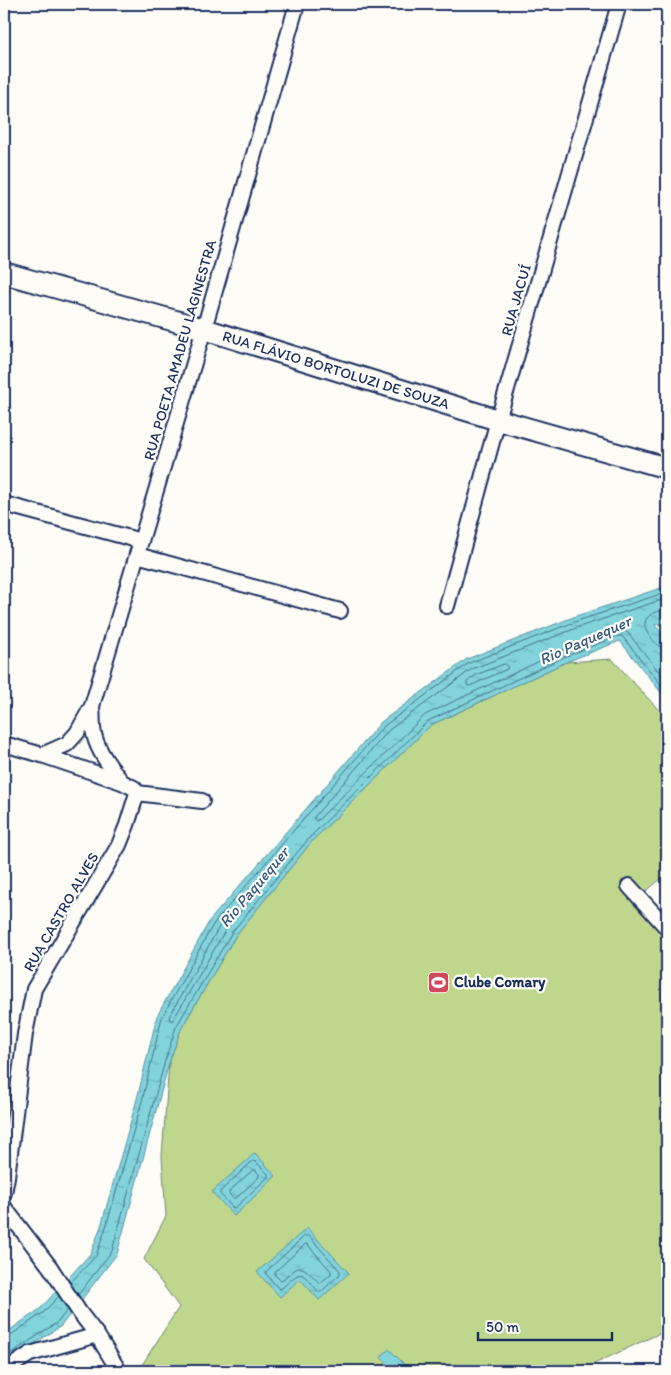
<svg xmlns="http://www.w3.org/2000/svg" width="671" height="1375" font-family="Itim,sans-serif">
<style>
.green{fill:#bfd78d;stroke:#6d8376}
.water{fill:url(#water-ripples);stroke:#5991a8}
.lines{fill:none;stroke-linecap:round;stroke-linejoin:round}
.shore{stroke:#447190;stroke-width:1}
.street-casing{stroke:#1b2f5e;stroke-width:18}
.secondary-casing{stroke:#1b2f5e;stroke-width:24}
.street{stroke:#fdfcf7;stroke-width:14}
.secondary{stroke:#fdfcf7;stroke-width:20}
.labels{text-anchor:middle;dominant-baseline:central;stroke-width:4.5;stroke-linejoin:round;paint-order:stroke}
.street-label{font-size:15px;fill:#1b2f5e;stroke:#fdfcf7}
.poi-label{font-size:15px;font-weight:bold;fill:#1b2f5e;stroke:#fdfcf7;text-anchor:start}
.water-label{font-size:16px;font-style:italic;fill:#35587d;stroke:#fdfcf7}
</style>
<defs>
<pattern id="water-ripples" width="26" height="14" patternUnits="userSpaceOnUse" patternTransform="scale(1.25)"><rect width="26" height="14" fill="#82d3da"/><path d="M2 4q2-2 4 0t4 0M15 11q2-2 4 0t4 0" fill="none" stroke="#70b5be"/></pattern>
</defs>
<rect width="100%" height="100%" fill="#fdfcf7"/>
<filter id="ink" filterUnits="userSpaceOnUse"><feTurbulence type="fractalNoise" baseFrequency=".02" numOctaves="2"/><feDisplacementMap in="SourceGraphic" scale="10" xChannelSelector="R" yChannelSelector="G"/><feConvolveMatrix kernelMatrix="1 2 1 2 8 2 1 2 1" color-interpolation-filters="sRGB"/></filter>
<g filter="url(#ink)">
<!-- green -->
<path class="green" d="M612,659L667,719V874L640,896L667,927V1325L658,1334L579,1371H138L179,1307L144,1259L166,1216L162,1156L169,1063L181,1029L236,935L313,840L431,725L566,662Z"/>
<!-- water -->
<g class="water">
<path d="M667,586V621L655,625L667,640V700L620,641L566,662L431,725L313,840L236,935L181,1029L169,1063L117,1254L61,1326L4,1364V1334L40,1309L91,1253L101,1226L137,1099L157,1016L210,920L381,722L467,659L576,616Z"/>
<path d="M255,1153L276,1176L234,1216L212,1192Z"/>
<path d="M307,1228L349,1273L319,1300L300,1279L280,1297L257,1272Z"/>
<path d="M389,1349L407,1367L403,1371H393L381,1357Z"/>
</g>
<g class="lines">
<!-- shore -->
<g class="shore">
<path d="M667,598L579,627L472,669L389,730L314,817V819L316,821L318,820L425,715L561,651L616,630H623L629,634L667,682"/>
<path d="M667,610C649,611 637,621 651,638C656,644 659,648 667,649"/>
<path d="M505,664L508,666L507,669L470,686L467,685V682L476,675Z"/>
<path d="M265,875L267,877V879L226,929L173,1020H170L169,1017L219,927Z"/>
<path d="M253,1161L256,1162L268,1174V1177L236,1207L233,1208L220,1194V1192Z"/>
<path d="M253,1170H255L259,1174V1177L236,1198H233L229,1194V1192Z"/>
<path d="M305,1236H309L340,1271V1274L321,1292L318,1291C299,1270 303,1269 282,1288L279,1289L266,1274V1272Z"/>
<path d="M306,1244L308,1245L331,1271V1274L320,1283C301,1267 304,1260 282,1280L279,1279L275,1275V1272Z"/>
<path d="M70,1283L96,1256L106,1227L142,1101L162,1017L214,923L384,726L469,663L577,621L667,592"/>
<path d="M78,1295L112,1251L165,1061L176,1027L232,932L310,837L428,721L564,657L618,636H622L667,692"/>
<path d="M4,1338L8,1337L43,1313L59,1296"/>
<path d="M4,1358L58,1322L68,1309"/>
</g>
<defs>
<g id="street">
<path d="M4,504L141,541"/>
<path d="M137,555L340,611"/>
<path d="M447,606L498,420L619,4"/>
<path d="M92,706C93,715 92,725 94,734C98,752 111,768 122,782"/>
<path d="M4,744L42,755L122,782L134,788L137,793L127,825L119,845L34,989L25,1034L7,1177L4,1193"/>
<path d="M42,755L67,744L77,733L92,706L204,329L297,4"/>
<path d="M137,793L202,801"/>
<path d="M629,886L667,928"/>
<path d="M4,1207L50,1267L80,1313L97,1335L119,1371"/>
<path d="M4,1371L30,1354L97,1335"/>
</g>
<path id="secondary" d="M4,273L204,329L498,420L667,468"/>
</defs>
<!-- street casing -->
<use href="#street" class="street-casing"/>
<!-- secondary casing -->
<use href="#secondary" class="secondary-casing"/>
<!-- street -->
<use href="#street" class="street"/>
<!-- secondary -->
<use href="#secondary" class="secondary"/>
</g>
</g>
<!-- icons -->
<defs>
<symbol id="stadium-square" viewBox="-11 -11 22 22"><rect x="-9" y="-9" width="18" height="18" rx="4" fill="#d1495b" stroke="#fdfcf7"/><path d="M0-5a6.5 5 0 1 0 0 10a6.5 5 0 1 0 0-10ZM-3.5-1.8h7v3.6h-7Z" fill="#fff"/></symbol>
</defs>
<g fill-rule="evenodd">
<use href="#stadium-square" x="426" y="970" width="25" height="25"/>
</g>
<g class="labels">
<!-- street labels -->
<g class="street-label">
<text transform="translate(516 300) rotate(-74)">RUA JACUÍ</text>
<text transform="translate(180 350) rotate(-74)">RUA POETA AMADEU LAGINESTRA</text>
<text transform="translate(336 370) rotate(17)">RUA FLÁVIO BORTOLUZI DE SOUZA</text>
<text transform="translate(61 912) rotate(-60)">RUA CASTRO ALVES</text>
</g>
<!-- poi labels -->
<g class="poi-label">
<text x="454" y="982">Clube Comary</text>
</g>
<!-- water labels -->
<g class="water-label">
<text transform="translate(585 640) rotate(-24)">Rio Paquequer</text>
<text transform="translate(254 887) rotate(-50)">Rio Paquequer</text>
</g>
</g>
<!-- margin -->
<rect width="671" height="1375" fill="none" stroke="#fdfcf7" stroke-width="20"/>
<rect x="10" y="10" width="651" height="1355" fill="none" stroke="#1b2f5e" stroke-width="2" filter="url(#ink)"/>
<!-- scale -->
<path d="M478 1332v8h134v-8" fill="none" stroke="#1b2f5e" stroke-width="2.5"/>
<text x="486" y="1332" font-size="15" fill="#1b2f5e" stroke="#fdfcf7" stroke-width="4" paint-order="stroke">50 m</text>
</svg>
